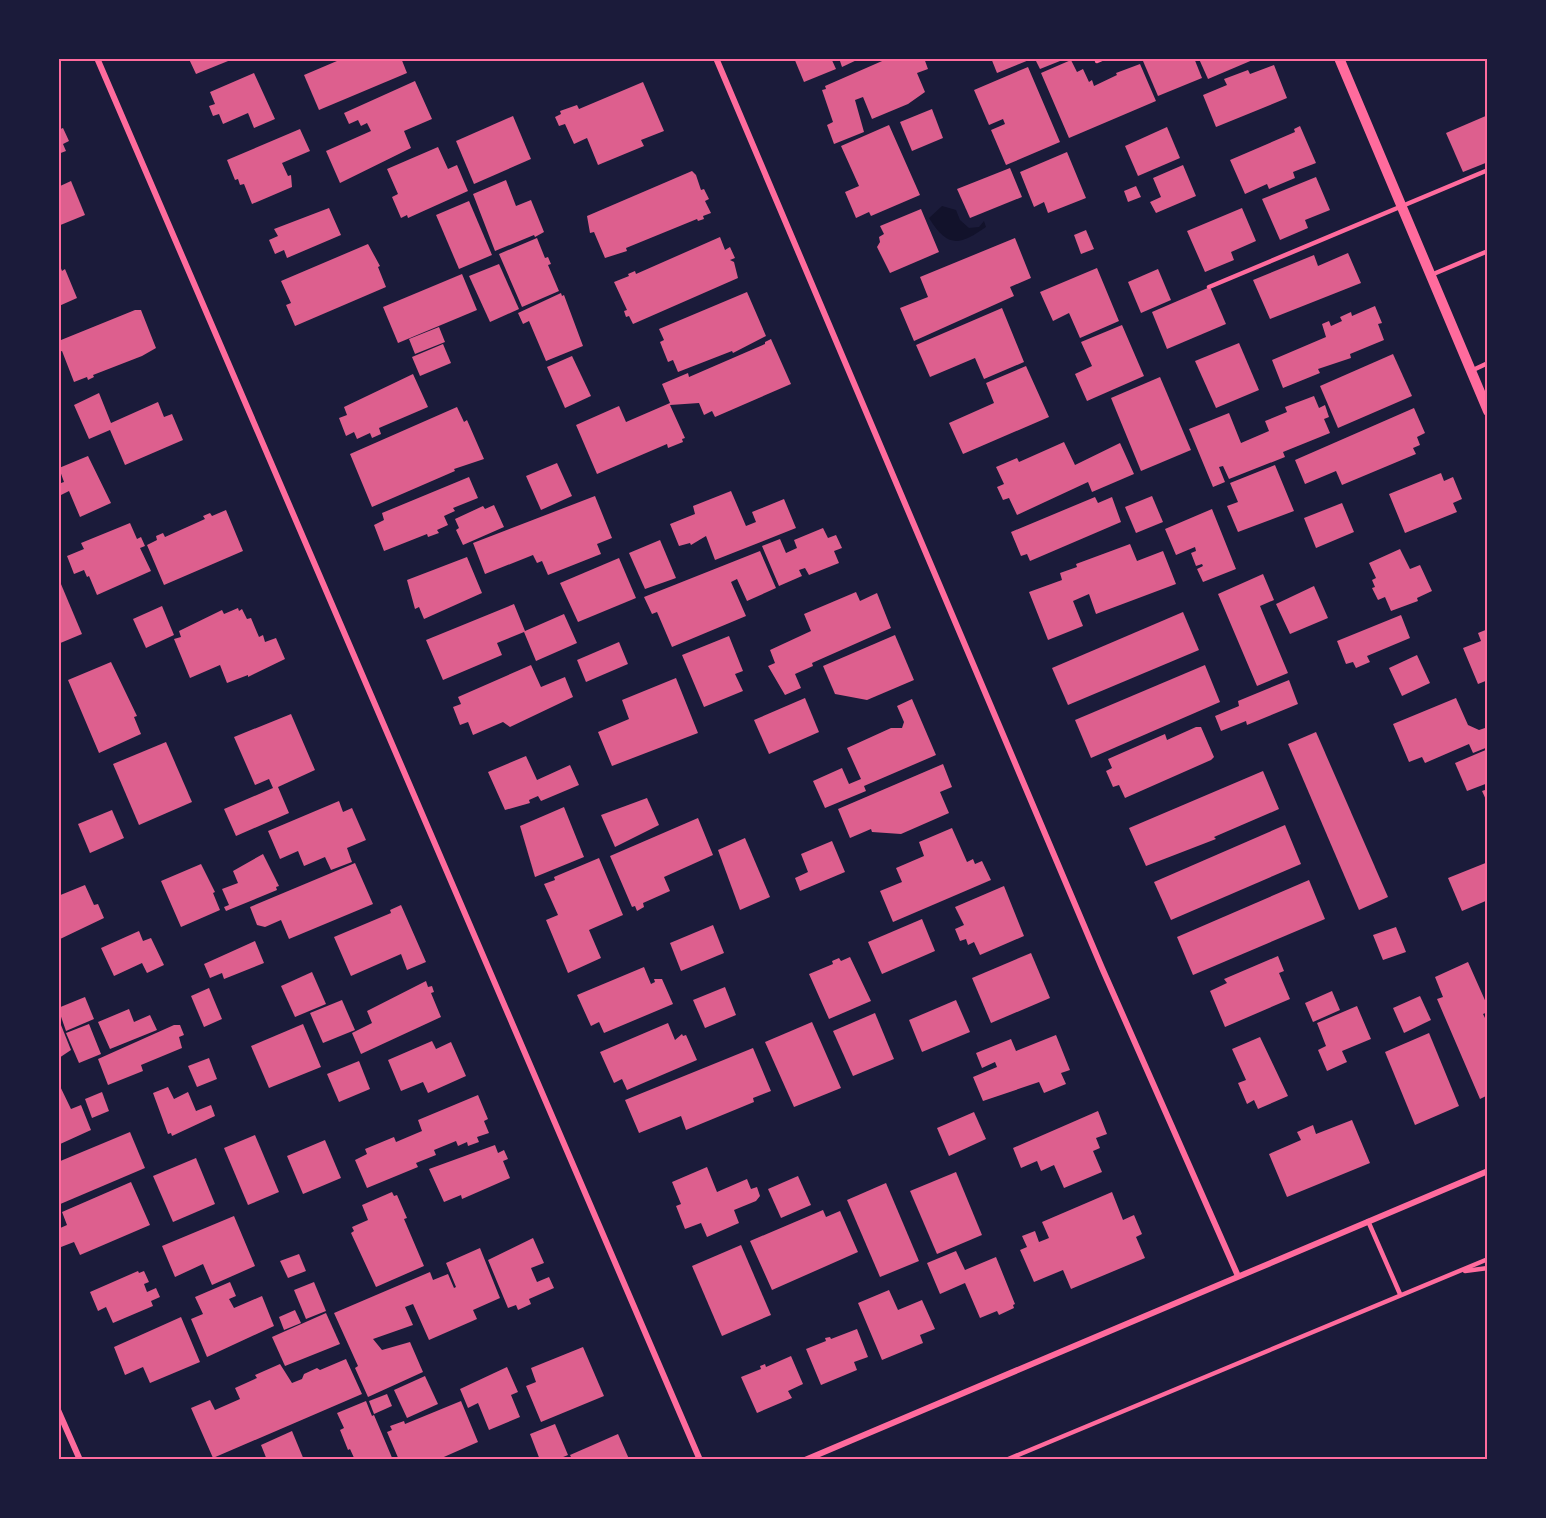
<svg xmlns="http://www.w3.org/2000/svg" width="1546" height="1518" font-family="'Sofia Sans Condensed',sans-serif">
<style>
.water{fill:#12122b}
.building{fill:#dd5f8e}
.lines{fill:none;stroke-linecap:round;stroke-linejoin:round}
.service{stroke:#ff6b9d;stroke-width:4.5}
.minor{stroke:#ff6b9d;stroke-width:6}
.tertiary{stroke:#ff6b9d;stroke-width:10}
.neatline{fill:none;stroke:#ff6b9d;stroke-width:2}
</style>
<rect width="100%" height="100%" fill="#1b1b3a"/>
<!-- water -->
<path class="water" d="M942,206L956,210L960,220L969,228L979,227L984,221L986,227C960,245 948,249 929,218Z"/>
<!-- building -->
<g class="building">
<path d="M344,58H401L407,73L319,110L304,75Z"/>
<path d="M794,58H831L836,69L804,82Z"/>
<path d="M839,58H861L842,67Z"/>
<path d="M889,58H924L928,69L917,73L925,92L908,104L872,119L863,97L855,100L864,132L834,144L827,125L833,122L822,90L826,89L825,86Z"/>
<path d="M991,58H1028L1029,60L997,73Z"/>
<path d="M1148,58H1194L1202,78L1158,96L1143,61Z"/>
<path d="M189,59H233L196,74Z"/>
<path d="M1035,59H1065L1040,69Z"/>
<path d="M1199,59H1255L1208,79Z"/>
<path d="M1071,60L1077,72L1083,69L1089,82L1092,80L1094,86L1117,75L1116,73L1140,64L1156,101L1069,138L1041,73Z"/>
<path d="M1274,65L1287,98L1216,127L1203,95L1227,85L1224,79L1248,70L1250,74Z"/>
<path d="M1028,67L1060,142L1006,165L991,130L1005,124L1003,119L989,125L974,90Z"/>
<path d="M254,73L275,119L254,128L248,113L223,124L219,114L213,116L209,106L215,104L210,92Z"/>
<path d="M415,81L432,119L404,131L411,148L340,183L326,151L371,131L367,123L361,126L358,120L349,124L344,113Z"/>
<path d="M643,82L664,131L641,140L644,146L598,165L587,138L574,144L565,124L559,126L555,117L561,114L560,111L577,105L579,109Z"/>
<path d="M932,109L943,138L912,151L900,122Z"/>
<path d="M1488,115V162L1463,172L1446,133Z"/>
<path d="M513,116L531,159L474,184L456,141Z"/>
<path d="M889,125L920,195L871,216L869,212L856,218L845,192L859,186L841,146Z"/>
<path d="M1300,126L1316,163L1293,172L1295,178L1269,189L1267,184L1245,194L1230,160L1295,132L1294,129Z"/>
<path d="M1167,127L1180,158L1138,176L1125,146Z"/>
<path d="M63,128L69,141L63,144L66,151L58,154V130Z"/>
<path d="M300,129L310,151L282,163L288,176L291,175L292,187L252,204L244,184L240,185L238,179L235,180L227,160Z"/>
<path d="M438,147L448,169L457,165L468,191L408,218L407,215L401,218L392,197L398,194L387,169Z"/>
<path d="M1067,152L1086,198L1048,213L1044,202L1034,207L1020,172Z"/>
<path d="M1183,165L1196,196L1156,213L1150,202L1161,197L1153,178Z"/>
<path d="M1010,168L1022,197L970,218L957,189Z"/>
<path d="M692,171L696,175L701,190L704,189L709,199L705,201L711,213L703,216L704,219L698,221L697,219L626,248L627,251L605,258L594,232L590,233L587,216Z"/>
<path d="M1316,177L1330,210L1305,220L1308,228L1280,240L1262,199Z"/>
<path d="M506,180L516,206L531,200L544,232L535,237L534,235L495,251L473,194Z"/>
<path d="M71,181L85,215L58,226V187Z"/>
<path d="M1136,186L1141,197L1128,202L1124,191Z"/>
<path d="M469,201L492,255L459,269L436,215Z"/>
<path d="M329,208L341,235L287,258L284,250L275,254L269,240L278,236L274,229Z"/>
<path d="M1242,208L1256,241L1231,252L1234,260L1205,272L1187,231Z"/>
<path d="M921,209L939,252L890,273L877,247L880,242L879,237L884,234L880,226Z"/>
<path d="M1086,230L1094,249L1081,254L1074,235Z"/>
<path d="M720,237L725,250L730,247L735,258L730,260L734,262L738,278L633,324L629,316L626,317L624,311L627,310L614,282L629,276L628,274L635,271L636,274Z"/>
<path d="M537,238L545,258L548,257L551,264L548,265L559,291L522,307L499,254Z"/>
<path d="M1015,238L1031,278L1010,287L1014,296L914,341L900,308L928,297L920,277Z"/>
<path d="M368,244L380,266L378,267L386,287L295,326L286,305L291,303L281,281Z"/>
<path d="M1348,253L1361,283L1270,319L1253,280L1314,255L1318,266Z"/>
<path d="M59,263L62,271L65,269L77,298L59,306Z"/>
<path d="M499,264L519,309L490,322L469,276Z"/>
<path d="M1097,268L1119,321L1080,338L1069,313L1053,321L1040,292Z"/>
<path d="M1158,269L1171,300L1141,313L1128,282Z"/>
<path d="M462,274L477,310L398,343L383,307Z"/>
<path d="M1210,287L1226,324L1167,349L1152,312Z"/>
<path d="M747,292L766,336L733,353L732,351L678,372L673,360L668,362L660,342L664,340L659,329Z"/>
<path d="M561,293L562,296L564,295L583,346L546,361L529,321L523,324L518,313Z"/>
<path d="M1375,306L1382,323L1378,324L1384,340L1350,354L1351,358L1318,369L1320,373L1283,388L1272,360L1326,337L1322,324L1329,321L1331,326L1342,321L1340,317L1351,312L1352,316Z"/>
<path d="M1002,308L1024,362L984,379L975,358L930,377L916,345Z"/>
<path d="M135,310H141L156,348L142,356L93,375L94,377L88,380L87,377L74,382L62,351L59,352V335L61,340Z"/>
<path d="M1122,325L1144,376L1087,401L1075,374L1092,366L1081,342Z"/>
<path d="M439,327L445,342L415,354L409,339Z"/>
<path d="M771,339L791,384L715,417L712,411L704,415L699,403L670,405L685,438L682,439L683,442L668,448L667,444L597,474L576,425L619,406L626,422L670,403L662,384L688,373L689,377L765,344V342Z"/>
<path d="M1239,343L1259,390L1216,408L1195,361Z"/>
<path d="M443,344L451,363L420,376L412,357Z"/>
<path d="M1393,354L1412,396L1338,428L1320,386Z"/>
<path d="M572,356L591,396L565,408L547,367Z"/>
<path d="M1026,366L1049,417L963,454L949,423L994,403L986,383Z"/>
<path d="M413,374L428,407L379,428L381,434L372,438L370,433L357,439L354,432L346,436L339,418L347,415L344,407Z"/>
<path d="M1160,377L1191,450L1141,471L1111,398Z"/>
<path d="M99,393L111,423L158,402L164,417L172,414L183,440L125,465L110,430L89,439L74,405Z"/>
<path d="M1314,396L1319,408L1325,405L1329,417L1324,419L1330,433L1283,452L1285,457L1229,479L1223,466L1219,467L1225,482L1213,487L1189,429L1229,413L1241,443L1269,431L1265,421L1287,412L1285,407Z"/>
<path d="M457,407L464,422L467,420L484,459L454,469L455,471L372,507L350,454Z"/>
<path d="M1414,408L1425,433L1417,437L1420,445L1413,448L1416,454L1342,485L1336,471L1305,484L1295,460Z"/>
<path d="M1064,442L1075,465L1120,443L1134,474L1092,492L1088,482L1017,515L1009,498L1003,500L997,487L1004,484L996,467L1017,458L1019,462Z"/>
<path d="M88,456L111,503L80,517L69,491L61,495L58,488V484L64,482L59,468Z"/>
<path d="M557,463L572,496L541,510L526,476Z"/>
<path d="M1275,465L1294,511L1238,532L1227,506L1238,502L1230,483Z"/>
<path d="M1441,473L1444,481L1453,477L1462,499L1453,503L1457,512L1405,533L1389,494Z"/>
<path d="M469,477L478,498L453,508L455,511L444,516L448,525L437,530L439,533L428,537L427,534L384,551L374,525L384,520L382,513Z"/>
<path d="M731,491L746,526L756,522L752,512L784,499L796,528L715,560L706,536L691,545L690,543L679,546L670,524L695,514L693,506Z"/>
<path d="M595,496L612,538L597,544L601,554L548,575L542,561L537,563L533,555L485,574L473,543Z"/>
<path d="M1152,496L1163,522L1136,533L1125,507Z"/>
<path d="M1095,497L1098,503L1112,497L1121,522L1030,561L1027,554L1021,556L1011,532Z"/>
<path d="M1342,503L1354,532L1316,548L1304,518Z"/>
<path d="M494,505L504,527L463,545L456,530L459,528L455,519L483,506L485,509Z"/>
<path d="M1212,509L1236,569L1203,582L1197,569L1203,566L1202,564L1196,566L1191,553L1196,551L1195,547L1176,555L1165,529Z"/>
<path d="M226,510L243,551L164,585L147,545L157,540L156,536L163,533L165,537L205,519L203,516L210,513L212,516Z"/>
<path d="M130,523L137,539L141,537L145,546L140,548L151,571L97,595L89,576L87,577L84,570L74,574L67,556L84,549L81,543Z"/>
<path d="M823,528L828,538L836,535L842,548L834,551L839,563L809,575L805,568L799,570L802,576L779,586L762,546L780,539L786,553L797,548L794,540Z"/>
<path d="M660,540L676,578L645,589L629,553Z"/>
<path d="M1130,544L1137,561L1163,551L1176,584L1096,614L1089,594L1073,601L1083,626L1048,640L1029,592L1062,580L1060,573L1077,567L1076,564Z"/>
<path d="M1400,549L1410,569L1420,565L1432,591L1417,598L1418,601L1391,611L1385,597L1378,600L1372,588L1375,587L1372,580L1376,578L1369,563Z"/>
<path d="M760,551L776,588L747,601L737,579L731,582L746,616L672,647L657,612L652,614L644,597Z"/>
<path d="M467,557L482,593L424,619L419,607L415,609L407,580Z"/>
<path d="M619,558L636,598L578,622L560,583Z"/>
<path d="M1263,574L1274,600L1260,606L1288,673L1257,686L1218,594Z"/>
<path d="M58,577L82,634L58,644Z"/>
<path d="M1314,586L1328,618L1290,634L1276,604Z"/>
<path d="M856,592L860,601L877,593L891,628L812,663L813,666L795,674L801,688L785,695L768,666L775,663L770,650L811,631L804,614Z"/>
<path d="M514,604L525,631L564,614L577,643L536,661L524,632L497,643L502,655L443,680L426,640Z"/>
<path d="M162,606L174,635L146,648L133,619Z"/>
<path d="M238,608L239,611L242,609L247,619L251,618L259,637L263,635L265,642L276,638L285,659L248,677V675L227,683L220,665L190,678L174,639L181,637L179,631L222,610L224,614Z"/>
<path d="M1183,612L1199,650L1068,705L1052,668Z"/>
<path d="M1401,615L1410,638L1367,656L1370,662L1356,668L1353,662L1346,664L1337,641Z"/>
<path d="M1488,629V680L1478,684L1463,648L1481,641L1478,633Z"/>
<path d="M895,635L914,680L867,700L835,694L823,666Z"/>
<path d="M729,636L743,671L735,674L743,691L704,707L682,655Z"/>
<path d="M619,642L628,664L586,682L577,660Z"/>
<path d="M1417,655L1430,683L1402,696L1389,668Z"/>
<path d="M111,662L137,716L134,717L141,734L99,753L68,680Z"/>
<path d="M531,665L541,687L565,677L573,697L510,727L503,722L473,735L468,722L460,725L453,707L461,704L458,697Z"/>
<path d="M1205,665L1220,702L1091,758L1075,720Z"/>
<path d="M676,678L698,733L612,766L598,732L629,719L622,700Z"/>
<path d="M1289,680L1298,704L1247,725L1246,721L1221,731L1215,716L1239,706L1238,701Z"/>
<path d="M805,698L819,732L769,754L754,720Z"/>
<path d="M1456,698L1468,725L1479,730L1488,727V747L1473,753L1469,744L1425,763L1422,757L1409,762L1393,724Z"/>
<path d="M912,699L936,755L864,786L866,791L825,808L813,781L842,768L849,784L861,779L847,748L891,728H902L904,722L897,706Z"/>
<path d="M291,714L315,770L278,787L289,813L236,836L224,809L273,788L269,779L255,785L234,737Z"/>
<path d="M1196,727H1201L1214,757L1211,760L1125,798L1119,785L1113,787L1106,771L1112,768L1108,759L1165,734L1167,740Z"/>
<path d="M1316,732L1388,897L1359,910L1288,744Z"/>
<path d="M166,742L192,802L139,825L113,764Z"/>
<path d="M1488,749V783L1467,791L1455,763Z"/>
<path d="M526,756L537,780L570,765L579,785L541,801L538,796L529,800L530,803L505,810L488,772Z"/>
<path d="M943,764L952,787L940,792L949,813L901,834L872,832L871,829L850,838L838,809Z"/>
<path d="M1263,771L1279,809L1214,837L1216,839L1146,866L1129,828Z"/>
<path d="M1488,789V804L1482,791Z"/>
<path d="M647,798L659,825L615,847L601,815Z"/>
<path d="M339,801L343,812L352,808L366,840L347,848L352,862L331,870L325,857L304,866L298,851L280,859L268,831Z"/>
<path d="M564,807L584,857L535,877L520,826Z"/>
<path d="M112,810L124,838L90,853L78,824Z"/>
<path d="M698,818L713,855L664,877L670,891L643,903L644,907L637,911L635,906L632,907L610,856Z"/>
<path d="M1285,825L1301,864L1171,920L1154,882Z"/>
<path d="M952,828L967,862L973,859L975,864L982,861L991,880L893,922L880,891L902,882L896,868L924,856L919,842Z"/>
<path d="M745,838L770,897L740,910L718,850Z"/>
<path d="M832,841L845,872L800,891L795,878L808,872L801,854Z"/>
<path d="M263,854L279,886L276,887L277,890L226,911L224,907L229,905L222,889L238,883L233,871Z"/>
<path d="M599,858L623,915L589,930L601,958L568,973L546,920L558,915L544,884L555,880L554,877Z"/>
<path d="M1488,862V900L1462,911L1448,878Z"/>
<path d="M355,863L373,904L289,939L281,920L265,927L257,925L250,907Z"/>
<path d="M201,864L215,892L213,893L220,910L181,927L161,881Z"/>
<path d="M1309,880L1325,919L1193,975L1177,937Z"/>
<path d="M85,885L94,905L98,904L104,918L58,940V896Z"/>
<path d="M1004,886L1024,936L980,955L974,942L968,945L966,939L960,941L955,929L964,925L955,907Z"/>
<path d="M401,905L426,962L407,970L401,954L351,976L334,937L391,913L390,910Z"/>
<path d="M922,919L935,951L882,974L868,942Z"/>
<path d="M713,925L724,953L681,971L670,943Z"/>
<path d="M1396,927L1406,952L1383,960L1373,935Z"/>
<path d="M139,931L143,941L151,938L164,965L147,973L142,963L114,976L101,948Z"/>
<path d="M255,941L264,963L224,979L222,973L210,978L204,964Z"/>
<path d="M1031,953L1050,998L991,1023L972,978Z"/>
<path d="M1278,956L1284,971L1279,973L1290,999L1225,1027L1210,991L1227,983L1224,979Z"/>
<path d="M850,957L871,1001L829,1019L809,974L833,964L832,961L839,958L841,961Z"/>
<path d="M1468,962L1488,1007V1012L1483,1014L1488,1024V1095L1480,1099L1437,999L1443,997L1435,977Z"/>
<path d="M644,967L651,984L655,982L654,979H662L673,1004L604,1033L599,1022L591,1026L577,995Z"/>
<path d="M312,972L326,1004L295,1017L281,986Z"/>
<path d="M426,981L428,987L432,986L434,992L431,993L441,1017L361,1054L352,1033L372,1023L367,1011Z"/>
<path d="M725,987L736,1015L705,1028L693,1000Z"/>
<path d="M209,988L222,1019L204,1027L191,996Z"/>
<path d="M1332,991L1340,1010L1313,1022L1305,1003Z"/>
<path d="M1420,996L1431,1020L1404,1033L1393,1008Z"/>
<path d="M85,997L94,1019L66,1031L58,1008Z"/>
<path d="M342,1000L355,1030L323,1043L310,1013Z"/>
<path d="M956,1000L970,1032L922,1052L909,1020Z"/>
<path d="M1357,1006L1371,1039L1342,1051L1347,1062L1327,1071L1318,1050L1326,1046L1317,1023Z"/>
<path d="M129,1009L134,1022L150,1015L157,1030L110,1049L98,1022Z"/>
<path d="M875,1013L894,1059L853,1076L833,1031Z"/>
<path d="M59,1020L71,1050L59,1058Z"/>
<path d="M812,1022L841,1088L794,1107L765,1042Z"/>
<path d="M668,1023L675,1040L682,1034L683,1036L686,1035L697,1060L627,1090L622,1079L614,1083L600,1052Z"/>
<path d="M89,1024L101,1054L79,1063L66,1033Z"/>
<path d="M303,1024L321,1067L269,1088L251,1046Z"/>
<path d="M174,1025H180L184,1035L179,1037L182,1048L141,1065L143,1071L108,1085L98,1059Z"/>
<path d="M1429,1033L1459,1106L1415,1125L1385,1052Z"/>
<path d="M1056,1035L1070,1070L1061,1073L1066,1084L1044,1093L1039,1082L983,1101L973,1077L997,1067L995,1062L982,1068L976,1053L1011,1039L1016,1051Z"/>
<path d="M1260,1037L1288,1096L1258,1109L1254,1100L1247,1104L1238,1083L1246,1080L1232,1049Z"/>
<path d="M432,1041L436,1049L451,1042L466,1076L428,1093L423,1082L401,1091L388,1060Z"/>
<path d="M753,1048L771,1091L753,1098L754,1102L686,1130L681,1116L639,1133L625,1100Z"/>
<path d="M209,1058L217,1079L197,1087L188,1066Z"/>
<path d="M359,1061L370,1089L339,1102L327,1074Z"/>
<path d="M58,1082L71,1109L81,1105L91,1130L58,1145Z"/>
<path d="M168,1087L174,1099L188,1092L196,1111L211,1105L215,1116L172,1136L171,1133L168,1134L153,1093Z"/>
<path d="M102,1092L109,1111L92,1118L85,1099Z"/>
<path d="M478,1095L488,1119L484,1121L489,1133L477,1137L479,1142L468,1146L467,1142L458,1146L456,1141L434,1150L436,1155L416,1163L418,1167L367,1188L355,1160L367,1154L365,1149L394,1137L396,1142L422,1131L418,1120Z"/>
<path d="M1098,1111L1107,1134L1096,1138L1100,1148L1093,1151L1102,1172L1064,1188L1054,1165L1041,1171L1037,1161L1021,1168L1013,1148Z"/>
<path d="M974,1112L986,1139L949,1156L937,1128Z"/>
<path d="M1352,1120L1370,1163L1287,1197L1269,1154L1301,1140L1297,1132L1313,1125L1316,1134Z"/>
<path d="M130,1132L145,1168L58,1205V1162Z"/>
<path d="M255,1135L279,1192L248,1205L224,1148Z"/>
<path d="M325,1140L341,1178L303,1194L287,1156Z"/>
<path d="M495,1145L498,1153L504,1150L508,1159L503,1161L510,1178L462,1199L461,1195L444,1202L429,1169Z"/>
<path d="M196,1158L215,1204L173,1222L153,1176Z"/>
<path d="M707,1167L717,1192L747,1179L751,1189L757,1187L760,1196L756,1201L734,1210L739,1223L707,1237L701,1223L685,1229L676,1206L681,1204L672,1182Z"/>
<path d="M956,1172L982,1235L937,1254L910,1191Z"/>
<path d="M798,1176L811,1205L781,1218L768,1189Z"/>
<path d="M131,1182L150,1225L80,1255L74,1242L61,1247L58,1229L67,1225L62,1212Z"/>
<path d="M886,1183L919,1261L880,1277L847,1200Z"/>
<path d="M392,1192L394,1196L397,1195L407,1218L404,1219L424,1266L376,1287L351,1233L354,1231L352,1227L368,1220L362,1205Z"/>
<path d="M1112,1192L1123,1220L1134,1215L1142,1234L1136,1237L1145,1258L1071,1289L1063,1270L1034,1282L1020,1250L1027,1247L1022,1236L1035,1231L1039,1242L1049,1238L1042,1222Z"/>
<path d="M823,1210L826,1217L840,1211L858,1252L772,1290L750,1241Z"/>
<path d="M234,1216L255,1266L212,1285L203,1264L175,1277L162,1246Z"/>
<path d="M533,1238L544,1263L531,1268L537,1282L549,1277L554,1288L529,1299L531,1304L518,1310L516,1305L508,1308L488,1260Z"/>
<path d="M741,1245L771,1315L722,1336L692,1266Z"/>
<path d="M480,1248L500,1298L473,1310L477,1319L429,1340L413,1304L405,1307L413,1325L373,1339L382,1350L410,1342L423,1372L368,1397L355,1368L358,1366L334,1313L430,1272L433,1280L448,1274L454,1288L456,1287L446,1263Z"/>
<path d="M956,1251L965,1270L996,1257L1015,1304L1013,1305L1014,1308L999,1315L997,1311L980,1318L965,1283L940,1294L927,1263Z"/>
<path d="M299,1254L306,1271L288,1278L280,1261Z"/>
<path d="M138,1271L139,1273L144,1271L149,1282L144,1284L147,1292L156,1288L160,1297L151,1301L153,1306L113,1323L106,1307L98,1311L90,1292Z"/>
<path d="M230,1282L236,1296L229,1299L234,1308L262,1296L274,1326L207,1357L191,1319L203,1314L195,1297Z"/>
<path d="M314,1282L326,1311L306,1319L294,1290Z"/>
<path d="M889,1290L898,1310L922,1300L935,1329L920,1335L923,1343L882,1360L858,1303Z"/>
<path d="M295,1310L301,1323L284,1330L279,1317Z"/>
<path d="M326,1313L340,1344L285,1366L272,1337Z"/>
<path d="M181,1317L200,1362L150,1383L143,1367L125,1375L114,1347Z"/>
<path d="M857,1329L868,1357L854,1362L857,1370L821,1385L806,1349L826,1341L825,1338L830,1337L831,1339Z"/>
<path d="M583,1347L604,1396L541,1422L526,1386L536,1382L531,1368Z"/>
<path d="M791,1356L803,1384L788,1391L792,1398L757,1413L741,1377L761,1369L760,1366L765,1364L766,1367Z"/>
<path d="M346,1359L362,1394L213,1458L191,1408L210,1400L215,1410L240,1399L235,1388L257,1378L255,1375L280,1364L292,1383L302,1379L304,1374L317,1368L320,1370Z"/>
<path d="M507,1367L518,1392L511,1395L520,1417L489,1430L478,1403L468,1408L460,1389Z"/>
<path d="M425,1376L438,1404L407,1418L394,1390Z"/>
<path d="M387,1394L392,1406L374,1414L369,1401Z"/>
<path d="M366,1401L372,1416L374,1415L393,1460H355L350,1449L348,1450L340,1430L344,1428L337,1413Z"/>
<path d="M461,1401L478,1442L437,1460H399L387,1432L392,1430L390,1426L404,1421L405,1424Z"/>
<path d="M555,1424L568,1455L556,1460H540L530,1434Z"/>
<path d="M292,1431L304,1460H267L261,1445Z"/>
<path d="M618,1434L629,1459H572L570,1455Z"/>
</g>
<g class="lines">
<!-- service -->
<g class="service">
<path d="M1097,61L1104,58"/>
<path d="M1431,275L1488,251"/>
<path d="M1209,287L1488,170"/>
<path d="M1473,370L1488,363"/>
<path d="M1368,1221L1400,1294"/>
<path d="M1465,1271L1488,1268"/>
<path d="M1006,1460L1488,1259"/>
</g>
<!-- minor -->
<g class="minor">
<path d="M97,58L700,1460"/>
<path d="M716,58L1102,968L1238,1276"/>
<path d="M58,1410L80,1460"/>
<path d="M805,1460L1488,1171"/>
</g>
<!-- tertiary -->
<path class="tertiary" d="M1339,58L1488,411"/>
</g>
<!-- border -->
<rect width="1546" height="1518" fill="none" stroke="#1b1b3a" stroke-width="120"/>
<rect x="60" y="60" width="1426" height="1398" class="neatline"/>
</svg>
